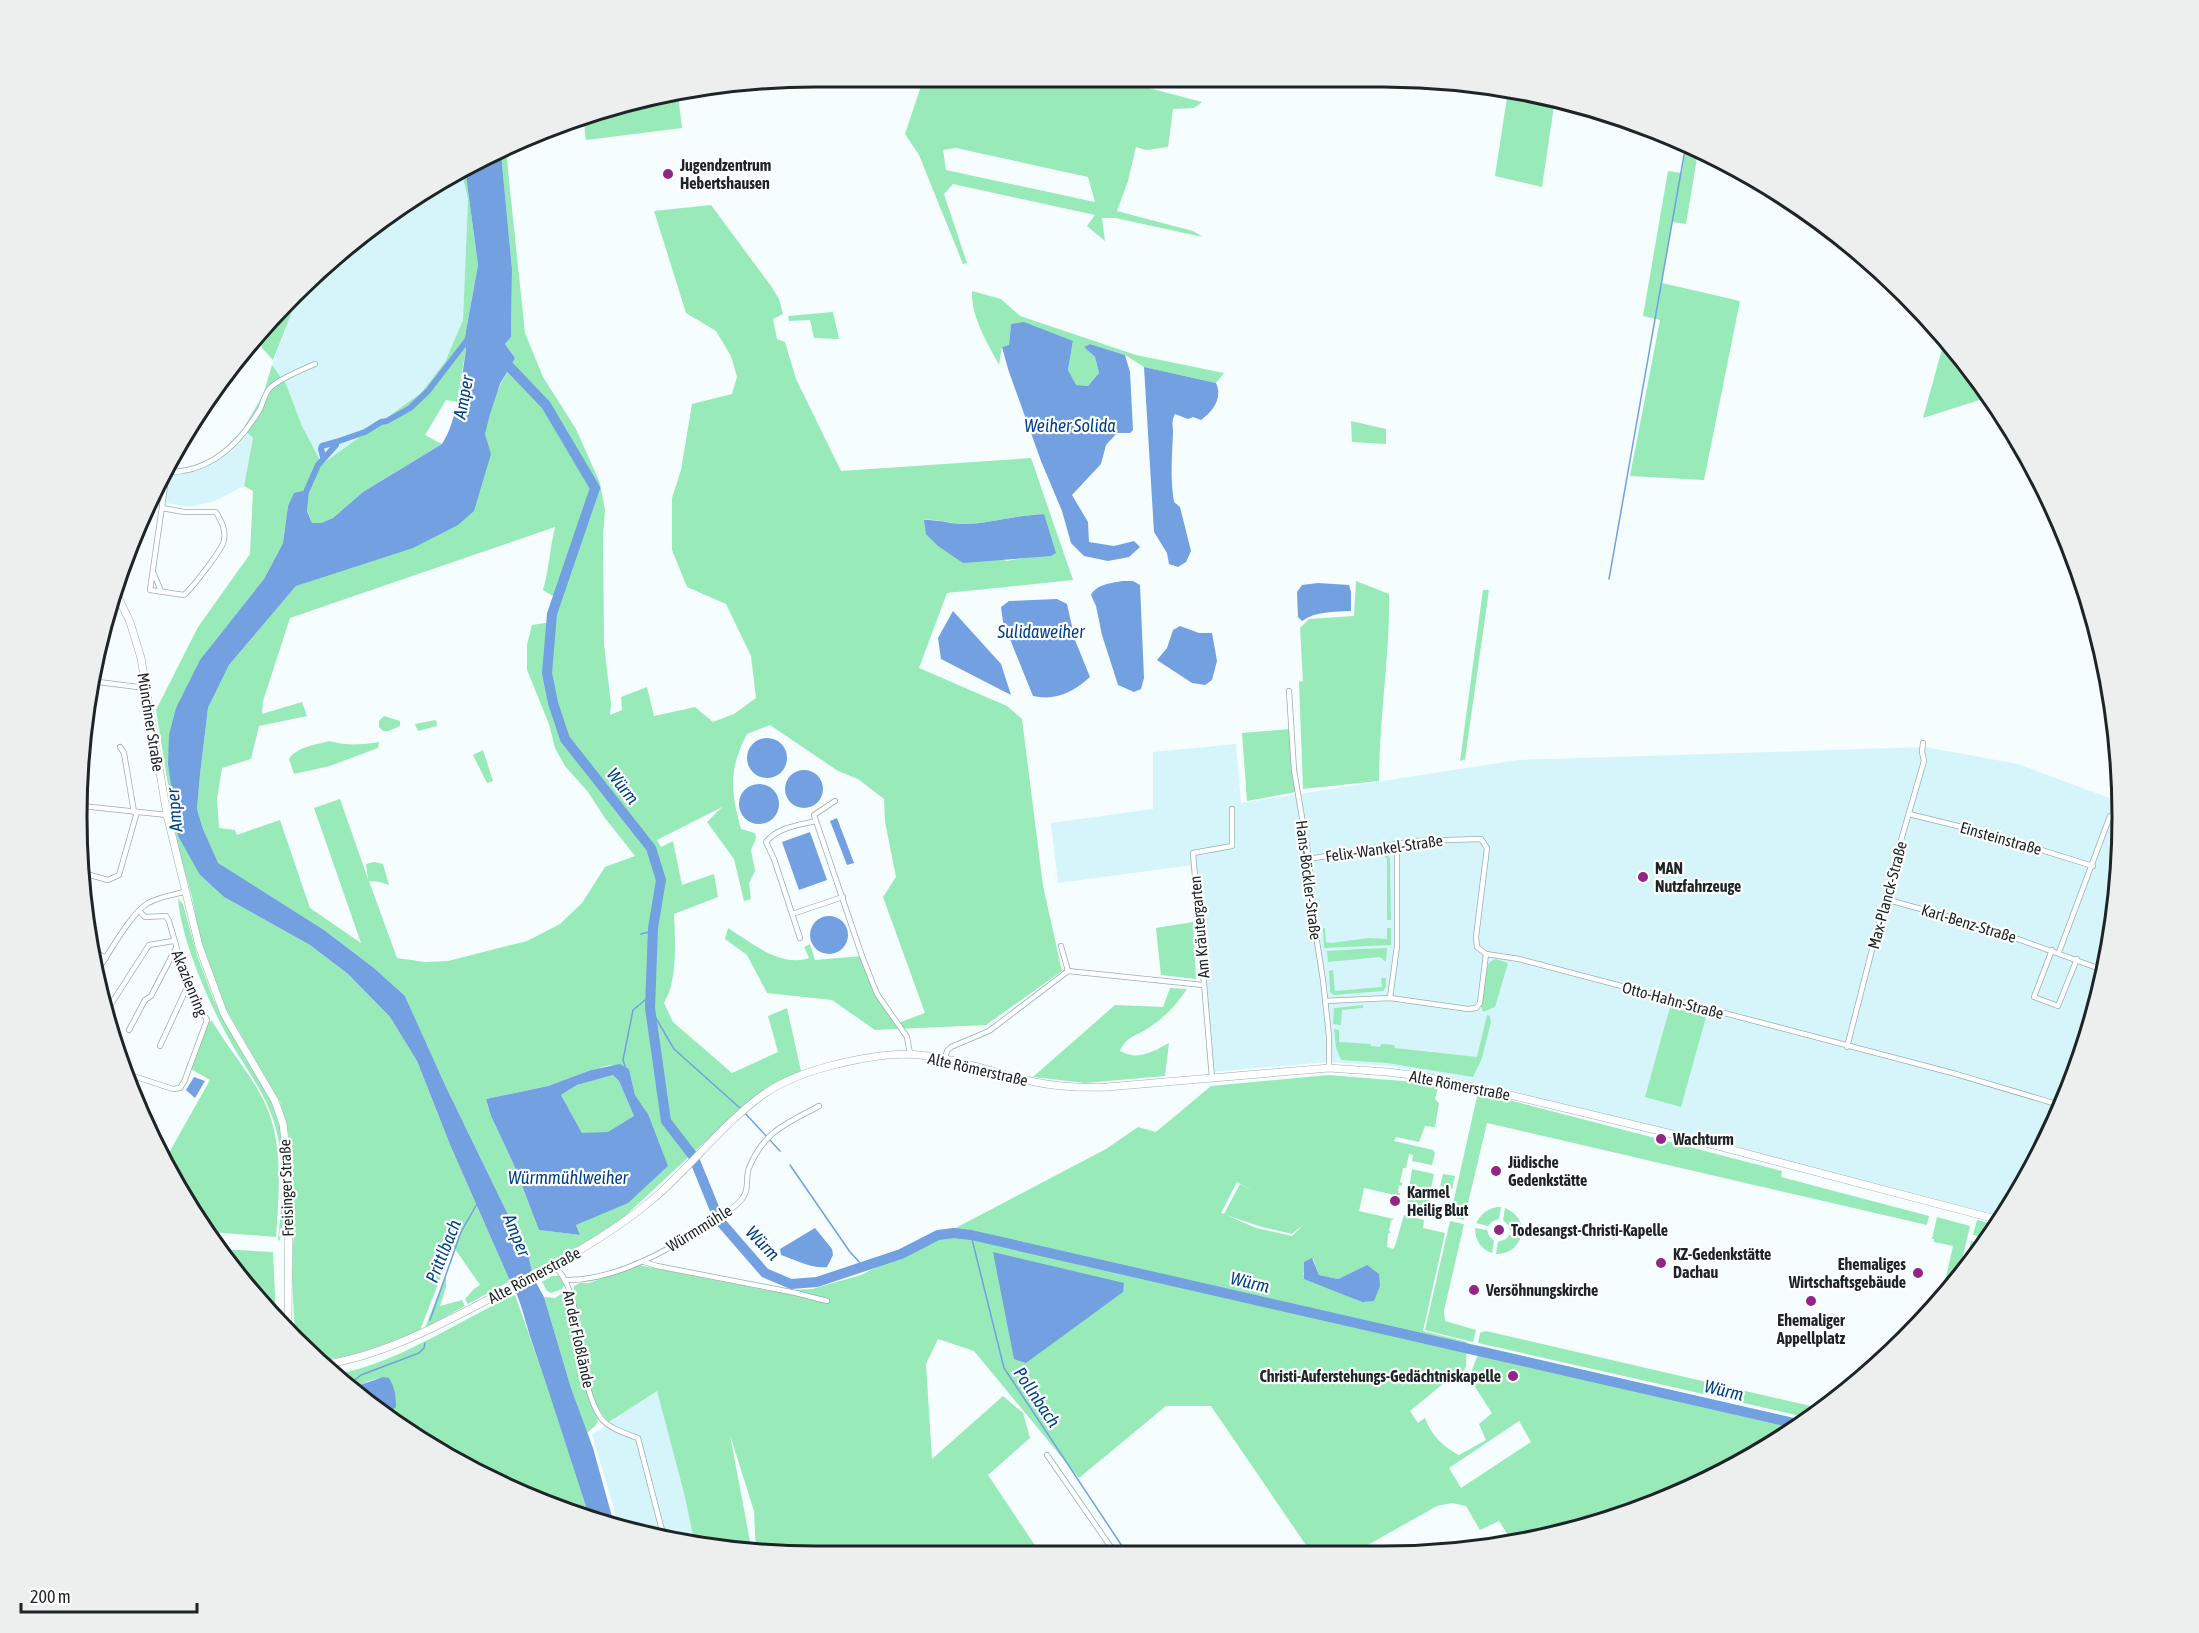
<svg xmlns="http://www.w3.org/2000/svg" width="2199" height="1633" font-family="'Asap Condensed',sans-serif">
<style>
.built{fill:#d6f5fa}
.green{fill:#99eab9;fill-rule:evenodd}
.water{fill:#73a0e1;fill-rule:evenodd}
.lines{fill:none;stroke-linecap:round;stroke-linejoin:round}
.stream{stroke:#73a0e1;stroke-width:1.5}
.canal{stroke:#73a0e1;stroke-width:6}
.river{stroke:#73a0e1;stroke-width:10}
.street-casing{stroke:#9aaeb1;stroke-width:6}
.secondary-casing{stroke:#9aaeb1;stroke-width:8}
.street{stroke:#fff;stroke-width:4.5}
.secondary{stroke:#fff;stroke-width:7}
.poi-dot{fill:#912588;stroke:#fff;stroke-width:2}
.labels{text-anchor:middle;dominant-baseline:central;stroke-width:4.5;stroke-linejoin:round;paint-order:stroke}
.poi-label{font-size:16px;font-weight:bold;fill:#1d2526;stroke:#fff;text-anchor:start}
.street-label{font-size:16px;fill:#1d2526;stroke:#fff}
.water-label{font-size:18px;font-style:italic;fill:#00408a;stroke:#fff}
.rim{fill:none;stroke:#1d2526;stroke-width:3}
</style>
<rect width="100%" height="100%" fill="#f5fdfe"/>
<!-- built -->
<g class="built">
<path d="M461,170L468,199L463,320L445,362L421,393L322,464L302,426L286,384L272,365L302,287L329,260L446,176Z"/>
<path d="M243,429L253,438L244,486L215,501L190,507L166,503L168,470L193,466L210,459L222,451Z"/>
<path d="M1236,744L1241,803L1518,760L1925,747L2018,764L2120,802L2116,913L2083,1055L2023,1187L1999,1220L1485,1084L1388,1066L1329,1062L1211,1072L1193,865L1058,883L1051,823L1153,809V752Z"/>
<path d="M657,1390L684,1493L694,1540L619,1525L592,1435Z"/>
</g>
<!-- green -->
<g class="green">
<path d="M924,77H1107L1202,102L1194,108L1173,109L1168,147L1146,150L1136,147L1128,181L1117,211L1193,231L1203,237L1115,218H1102L1105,241L1087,226L1095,215L953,184L944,194L967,263L963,264L919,155L905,134ZM956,148L1088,177L1095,202L946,170L943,150Z"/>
<path d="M1508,91L1555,99L1542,187L1495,176Z"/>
<path d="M678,95L682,128L586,140L584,124L568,125L625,102Z"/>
<path d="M1686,144L1723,164L1697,158L1686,224L1672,222L1662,283L1740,301L1704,480L1630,476L1660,320L1643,316L1668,171L1682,173Z"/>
<path d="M506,151L525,333L543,377L576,429L600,483L605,510L603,536L604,644L611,704L610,715L622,710L621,697L647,687L654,716L695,707L713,722L734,714L756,698L751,656L726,604L687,587L672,550V498L681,470L692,404L732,394L737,377L731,356L716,331L686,313L654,211L711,205L771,286L779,299L783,314L773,319L777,339L785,342L796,379L841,471L1031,458L1073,580L947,593L919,668L1007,706L1022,719L1043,886L1062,971L986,1025L875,1030L832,1000L767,993L747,955L725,939L728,928C751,942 780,968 809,958L804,947L810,944L815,960L862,956L877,994L898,1023L925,1013L883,897L896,877L885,822L884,799L858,779L838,771L770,725L747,734C728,770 731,792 741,829L755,833L756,838L751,850L755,871L749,883L751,899L744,901L734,859L707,822L722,807L657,840L661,847L673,841L682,885L714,874L718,897L674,914C675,941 678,980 664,1003L673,1022L732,1073L778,1052L768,1016L787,1008L801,1071L748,1102L623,1218L566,1255L531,1271L529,1258L446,1087L405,996L374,968L324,930L217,863L203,829L197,809L200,775L208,708L229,665L296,586L335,572L491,454C489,449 486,442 485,436C484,415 504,376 515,358L505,344L511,337L512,269L501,153ZM1044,514L1051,556H1036L1006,561L924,520C939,518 954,525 970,524C994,522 1019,515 1044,514ZM555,527C550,548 549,569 543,590L558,599L551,622L532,625L527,645V670L549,724L555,748L565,766L588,792L605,818L635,856L605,867L582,903L560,924L527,941L448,961L425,962L397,958L369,881L380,882L389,885L383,864L374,862L366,864L368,879L340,799L314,808L361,943L310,908L280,820L237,835L235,830L219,828L217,799L222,768L251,759L259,726L307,716L302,702L262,714L263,701L290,618ZM610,1065L629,1069L635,1095L648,1114L597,1215L576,1225L580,1235L539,1230L514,1165L491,1116L486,1099L548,1086L591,1070Z"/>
<path d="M465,168L478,265L464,342L466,349L457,402L446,400L425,435L442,444L363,492L333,518L321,523H312L307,510L309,491L288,506L283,543L264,579L176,708L200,875L224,897L310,945L348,974L390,1017L417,1061L451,1147L510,1281L468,1304L465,1299L474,1289L480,1285L453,1246L420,1330C387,1344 353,1357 317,1361L295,1337L292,1276L294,1219L290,1140L280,1102L226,1009L199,935L192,897L178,847L156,710L198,627L250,554L253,491L244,486L253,438L243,429L263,395L272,365L286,384L302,426L322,464L421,393L445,362L463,320L468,199L461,170Z"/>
<path d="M302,287L273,360L262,348L258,333Z"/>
<path d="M972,291L1001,299L1020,316L1136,355L1224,373L1216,383L1144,367L1125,355L1090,344L1085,347L1095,357L1099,373L1088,386L1075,385L1068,370L1073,341L1011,324L1009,345L1002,347L999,365C987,342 971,317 972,291Z"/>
<path d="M833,312L839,339L814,338L810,320L789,321L788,316Z"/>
<path d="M1945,338L1970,366L1989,397L1923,418Z"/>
<path d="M1351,421L1386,429V444L1352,442Z"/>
<path d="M1356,581L1389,594C1390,657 1379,718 1379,781L1303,789L1299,682L1303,681L1300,628L1309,619L1354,616Z"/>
<path d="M1483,590H1489L1465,759L1460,761Z"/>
<path d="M384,716L400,721V726L389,731H383L379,727V721Z"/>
<path d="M436,720L437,726L418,731L415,724Z"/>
<path d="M1290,729L1292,770L1296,792L1247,801L1242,733Z"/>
<path d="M329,741C347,746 361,745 379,742L378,748L330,766L294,774L289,759C296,747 316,745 329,741Z"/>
<path d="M483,750L493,781L487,783L473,755Z"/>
<path d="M1382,852L1387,853L1390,859L1391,920H1387V859Z"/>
<path d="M178,898L183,904L197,955L215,1003L272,1102L280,1125L286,1183L285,1215L282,1228L280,1229L279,1236L281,1237L279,1241L278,1239C283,1199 286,1149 270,1111C261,1089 247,1069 234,1048C212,1010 181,942 178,898Z"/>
<path d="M1193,922L1196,979L1161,975L1156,928Z"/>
<path d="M1323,928H1325L1326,942L1331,943L1369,938L1387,939V928H1391V945L1324,948Z"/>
<path d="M1358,949L1387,948L1386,962L1380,957L1328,962L1327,951Z"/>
<path d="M1495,959L1508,963L1495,1007L1483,1012L1481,1006L1487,967L1489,963Z"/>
<path d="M1333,970L1335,991L1382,987L1381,978H1386V987L1383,991L1334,995L1330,992L1329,971Z"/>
<path d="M1170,988L1187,989C1177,1004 1165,1017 1150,1027C1137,1036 1126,1036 1120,1051C1138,1061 1152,1052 1169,1043L1165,1076L1085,1083L1033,1077L1115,1005L1163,1007Z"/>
<path d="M1363,1005V1008L1342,1010L1341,1025L1333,1024L1334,1008Z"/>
<path d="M1670,1007L1706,1017L1681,1107L1645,1097Z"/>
<path d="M1487,1015L1490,1016L1491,1022L1482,1058L1473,1077L1387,1063L1341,1060L1336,1048L1334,1029L1339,1030V1042L1371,1044V1046L1380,1047L1381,1044L1394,1045L1395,1048L1477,1057Z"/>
<path d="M212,1021C228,1048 249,1072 264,1101C284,1142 279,1193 276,1237L209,1232L166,1158L210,1080L191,1069L208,1022Z"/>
<path d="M613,1075L619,1081L634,1116L608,1133H582L561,1095L577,1085Z"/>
<path d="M1329,1075L1439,1084L1435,1099L1439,1103L1435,1127L1425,1126L1419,1142L1396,1137L1394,1141L1433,1150L1435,1153L1432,1165L1412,1161L1413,1155L1409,1154L1406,1168H1403L1400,1182L1402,1183V1186L1399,1185L1398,1193H1400L1399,1196L1364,1188L1359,1211L1394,1219L1391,1221L1389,1231L1391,1232L1388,1234L1387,1247L1393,1249L1395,1246L1404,1215L1424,1220L1423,1228L1445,1233L1423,1331L1467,1342L1466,1366L1459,1381L1449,1379L1410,1411L1418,1423L1425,1418C1431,1435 1443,1447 1459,1455L1486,1440L1479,1424L1492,1413L1469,1378L1481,1346L1803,1421L1665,1500L1512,1541L1499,1521L1480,1530L1466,1506L1452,1503L1437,1506L1357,1551H1310L1211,1406H1166L1079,1478L974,1351L938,1339L926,1364L932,1459L1003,1396L1023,1413L1030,1438L988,1475L1040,1553L768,1555L756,1553L754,1511L730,1435L752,1552L694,1540L684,1493L657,1391L609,1422C585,1397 586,1356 581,1323C578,1311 573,1299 574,1286L580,1283H589L638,1265L770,1291L812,1289L861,1275L948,1232L1106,1149L1138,1127L1156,1132L1211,1086ZM1237,1182L1254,1191L1240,1184L1224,1214L1221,1213ZM1226,1215L1262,1227L1292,1234L1304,1224L1292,1236L1256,1228ZM1313,1259L1319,1275L1338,1279L1367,1265L1361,1302L1303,1274ZM1519,1421L1531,1442L1461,1488L1449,1468Z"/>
<path d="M1478,1092L1782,1171L1781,1177L1929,1216L1927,1225L1487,1123L1464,1220L1450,1217Z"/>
<path d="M1412,1169L1434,1174L1427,1207L1407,1203Z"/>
<path d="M1443,1174L1455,1176L1452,1189L1440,1186Z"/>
<path d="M1501,1207L1499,1219L1493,1221L1488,1226L1476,1223C1482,1213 1489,1207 1501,1207Z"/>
<path d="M1505,1208C1516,1213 1523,1221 1522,1233L1510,1230L1508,1225L1503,1220Z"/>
<path d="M1937,1217L1970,1226L1958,1277L1940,1303L1953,1246L1934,1242V1239H1932Z"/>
<path d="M1977,1220L1996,1225L1986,1238L1973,1235Z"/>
<path d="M1450,1221L1464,1224L1444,1311L1445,1321L1476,1330L1473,1342L1425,1330Z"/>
<path d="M1475,1228L1487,1230L1489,1236L1494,1241L1492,1253C1480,1249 1475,1239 1475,1228Z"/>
<path d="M1509,1235L1521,1237C1516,1249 1508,1254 1496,1254L1498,1242L1506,1239Z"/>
<path d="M1971,1241L1982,1244L1964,1269Z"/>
<path d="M219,1249L273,1252L276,1317L229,1267Z"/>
<path d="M446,1274V1287L440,1306L462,1300L465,1306L425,1328Z"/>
<path d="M552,1276H559L564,1285L562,1289L551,1293L547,1291L542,1282Z"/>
<path d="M564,1292L567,1294C577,1337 578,1379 598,1420L596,1425L587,1433L571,1388L544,1297L555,1298Z"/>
<path d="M515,1295L551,1397L590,1519L579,1517L447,1458L387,1415C402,1407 394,1391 389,1378C378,1376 361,1383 353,1390L331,1375C397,1365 455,1322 515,1295Z"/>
<path d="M1486,1331L1815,1407L1813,1412L1807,1411L1805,1417L1478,1343L1480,1333Z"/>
</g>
<!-- water -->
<g class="water">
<path d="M501,153L512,269L511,337L505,344L515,358L500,384L490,414L485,434L491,454L474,511L458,525L413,548L296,586L229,665L208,708L200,775L197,809L203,829L218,863L324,930L374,968L405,996L446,1087L529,1258L533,1277L544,1297L571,1388L593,1448L614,1524L590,1519C571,1461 553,1403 533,1345C525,1323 522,1301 510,1281L451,1147L417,1061L390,1017L348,974L310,945L224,897L200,875L178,836L168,764L169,735L176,708L200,660L264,579L283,543L288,506L294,493L307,490L309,492L307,511L312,523H321L333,518L363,492L442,444C457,422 462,377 466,349L464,342L478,265L465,168Z"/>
<path d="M1024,322L1073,341L1068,370L1076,385L1088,386L1099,373L1095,357L1084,347L1090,344L1125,355L1130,372L1133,430L1130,433H1117L1106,445L1101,464L1072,495L1088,522L1089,542L1114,546L1134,541L1140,547L1129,557L1108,561L1084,556L1071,543L1062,511L1041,461L1008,369L1002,347L1009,345L1011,324Z"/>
<path d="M1144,367L1216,383C1223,398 1213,411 1201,420L1193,417L1188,419L1175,414C1171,421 1173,425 1173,433C1172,457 1170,478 1174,502L1180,507L1191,551L1186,562L1178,567L1169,564L1167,553L1154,532Z"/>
<path d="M1044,514L1056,553L1051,556L963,563L938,546L926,534L924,520C939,519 953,525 970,524C995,522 1019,515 1044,514Z"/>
<path d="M1123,581H1133L1140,585L1144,678L1141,689L1134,692L1118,685L1102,635L1096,606L1091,595C1097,584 1111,583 1123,581Z"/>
<path d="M1318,583L1349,585L1351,592V611C1334,612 1316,611 1302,621L1298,617L1297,592L1302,585Z"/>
<path d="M1057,599L1067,604L1075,640L1090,677C1074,692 1055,701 1033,696L1003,622L1001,607L1009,601Z"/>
<path d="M953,611L1001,664L1011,695L941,659L938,638Z"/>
<path d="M1180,626L1199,633H1212L1217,661L1212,680L1205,685L1192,683L1157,660L1167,648L1173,630Z"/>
<circle cx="767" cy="758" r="20"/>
<circle cx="804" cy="789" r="19"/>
<circle cx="759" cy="804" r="20"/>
<path d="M837,818L854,863L847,865L830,821Z"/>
<path d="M810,832L827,880L799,890L782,842Z"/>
<circle cx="829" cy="935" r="19"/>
<path d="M620,1064L629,1069L635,1095L648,1114L668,1166L628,1203L576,1225L580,1235L539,1230L514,1165L491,1116L486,1099L548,1086L591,1070ZM613,1075L619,1081L634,1116L608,1132L582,1133L561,1095L577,1085Z"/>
<path d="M194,1077L205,1081L195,1098L186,1090Z"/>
<path d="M815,1228L832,1249L833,1255L827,1267C812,1269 795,1260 781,1255L780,1249Z"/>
<path d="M993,1252L1124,1283L1123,1292L1026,1363L1014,1359Z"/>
<path d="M1312,1258L1319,1275L1338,1279L1367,1265L1379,1274L1380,1286L1374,1301L1362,1302L1304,1279V1262Z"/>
<path d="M383,1377L389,1378C395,1388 396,1396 396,1407L387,1415L353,1390L357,1386Z"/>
</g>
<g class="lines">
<!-- stream -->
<g class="stream">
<path d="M267,322L269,327"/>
<path d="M1609,579L1686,144"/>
<path d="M641,934L653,931"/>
<path d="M650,1008L674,1049L741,1109"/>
<path d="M625,1066L623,1060L633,1010L650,996"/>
<path d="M744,1112L780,1151"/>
<path d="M790,1165L850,1252L863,1266"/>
<path d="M971,1235L1004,1368L1126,1552"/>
<path d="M430,1320L461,1232L477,1204"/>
<path d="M347,1386L361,1375L419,1353L424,1348L425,1343"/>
</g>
<!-- canal -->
<g class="canal">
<path d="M323,457L321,449L322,446L336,442"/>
<path d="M307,490L318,465L336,445V442L365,432L381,422L387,421L410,408L428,391L468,339"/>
</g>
<!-- river -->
<path class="river" d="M501,358L546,405L595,488L552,614L547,673L553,703L565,739L651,848L661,880L653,928L650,1008L666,1121L693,1156L719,1220L765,1273L791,1284L817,1282L901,1254L938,1235L954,1233L971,1235L1798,1424"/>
<defs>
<g id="street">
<path d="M164,472C208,474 239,445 260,409C263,403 265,393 270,388C279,379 303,369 315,364"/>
<path d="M162,508L184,512H216C221,521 226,529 224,540C223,549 192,588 184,595L150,590L167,472"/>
<path d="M153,572L161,591"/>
<path d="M109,619H111"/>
<path d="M90,681L146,688"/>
<path d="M1289,691L1294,770L1309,859L1315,929L1323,980L1329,1036V1068"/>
<path d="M120,747L124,753L134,812"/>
<path d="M835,801L814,815L862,956L877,994L907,1037L910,1054"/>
<path d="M82,806L167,815"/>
<path d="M1909,814L1990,834L2093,866"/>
<path d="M1309,859L1414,841L1481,839L1487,848L1476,937L1477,947L1486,954"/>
<path d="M79,872L108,880L119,875L137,812"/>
<path d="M1885,899L1982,926L2103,970"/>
<path d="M792,914L843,897"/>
<path d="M800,938L774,859L766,842C778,827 799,825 816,821"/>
<path d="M1061,946L1068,971"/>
<path d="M92,950L106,958"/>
<path d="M2052,950L2034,997L2058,1006L2077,959"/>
<path d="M2059,952L2110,816L2119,812"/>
<path d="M1486,954L1519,959L1956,1074L2060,1105"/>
<path d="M96,973C108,955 131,913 148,903C159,897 172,895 184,892"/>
<path d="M1390,998L1397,946V846"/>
<path d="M1325,1001L1390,998L1468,1009L1476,1008L1480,1003L1486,954"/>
<path d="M104,1015L149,945L173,941"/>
<path d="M129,1030L145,1000L151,996L176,948"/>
<path d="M160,1046L189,983"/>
<path d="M1847,1047L1893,868L1924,761L1922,752L1923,743"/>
<path d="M945,1059L947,1051L951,1047L989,1031L1068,971L1203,985"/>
<path d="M124,1073L173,1089L180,1088L184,1082L207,1020L197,1002L187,973L182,966L169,921L166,916L145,917L139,911"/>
<path d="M1212,1078L1193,853L1232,846V809"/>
<path d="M644,1262L657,1266L796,1293L827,1301"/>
<path d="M553,1265C587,1293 573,1378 601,1418C608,1428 627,1434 638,1438L663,1534"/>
<path d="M566,1280C616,1281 673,1248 713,1221C722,1215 735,1208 742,1199C750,1189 745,1178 749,1168C764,1131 786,1124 819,1106"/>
<path d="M1047,1455L1115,1553"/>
</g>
<g id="secondary">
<path d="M117,595L130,622L141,658L167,815L199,946L224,1014L275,1101L283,1124L289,1173L288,1330"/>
<path d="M321,1365C384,1356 441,1324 497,1295C551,1267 605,1239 652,1200C690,1168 724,1122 764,1094C783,1081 804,1073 826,1067C856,1059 889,1052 920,1055C960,1059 997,1074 1035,1082C1059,1087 1083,1088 1107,1087L1329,1068L1387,1072L1420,1076L1493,1091L1668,1133L1999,1220"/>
</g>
</defs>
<!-- street casing -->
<use href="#street" class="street-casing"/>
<!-- secondary casing -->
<use href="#secondary" class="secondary-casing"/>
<!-- street -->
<use href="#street" class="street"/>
<!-- secondary -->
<use href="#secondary" class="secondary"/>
</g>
<!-- markers -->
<g class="poi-dot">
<circle cx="668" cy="174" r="6"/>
<circle cx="1643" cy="877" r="6"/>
<circle cx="1661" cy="1139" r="6"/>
<circle cx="1496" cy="1171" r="6"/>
<circle cx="1395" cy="1201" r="6"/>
<circle cx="1499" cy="1230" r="6"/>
<circle cx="1661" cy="1263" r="6"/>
<circle cx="1918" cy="1273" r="6"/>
<circle cx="1474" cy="1290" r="6"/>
<circle cx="1811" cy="1301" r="6"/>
<circle cx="1513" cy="1376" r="6"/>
</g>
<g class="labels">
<!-- poi labels -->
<g class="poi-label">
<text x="680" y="165">Jugendzentrum<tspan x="680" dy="18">Hebertshausen</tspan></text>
<text x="1655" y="868">MAN<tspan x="1655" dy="18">Nutzfahrzeuge</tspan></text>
<text x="1673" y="1139">Wachturm</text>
<text x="1508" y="1162">Jüdische<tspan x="1508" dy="18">Gedenkstätte</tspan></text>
<text x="1407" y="1192">Karmel<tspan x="1407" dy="18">Heilig Blut</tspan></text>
<text x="1511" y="1230">Todesangst-Christi-Kapelle</text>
<text x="1673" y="1254">KZ-Gedenkstätte<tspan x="1673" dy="18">Dachau</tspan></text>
<text x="1906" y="1264" text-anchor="end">Ehemaliges<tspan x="1906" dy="18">Wirtschaftsgebäude</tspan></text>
<text x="1486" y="1290">Versöhnungskirche</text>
<text x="1811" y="1320" text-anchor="middle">Ehemaliger<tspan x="1811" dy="18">Appellplatz</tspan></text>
<text x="1501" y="1376" text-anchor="end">Christi-Auferstehungs-Gedächtniskapelle</text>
</g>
<!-- street labels -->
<g class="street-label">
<text transform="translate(151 722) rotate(81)">Münchner Straße</text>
<text transform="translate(2001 838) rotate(16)">Einsteinstraße</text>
<text transform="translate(1384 848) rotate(-8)">Felix-Wankel-Straße</text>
<text transform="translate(1309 880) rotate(83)">Hans-Böckler-Straße</text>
<text transform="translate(1887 895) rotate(-75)">Max-Planck-Straße</text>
<text transform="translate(1969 923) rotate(17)">Karl-Benz-Straße</text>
<text transform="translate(1199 927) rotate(-95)">Am Kräutergarten</text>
<text transform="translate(190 983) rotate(68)">Akazienring</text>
<text transform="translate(1673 1000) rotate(15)">Otto-Hahn-Straße</text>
<text transform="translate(978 1069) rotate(13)">Alte Römerstraße</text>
<text transform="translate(1460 1085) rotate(11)">Alte Römerstraße</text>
<text transform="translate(286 1188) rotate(-92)">Freisinger Straße</text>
<text transform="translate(699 1228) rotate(-32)">Würmmühle</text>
<text transform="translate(534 1275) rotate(-28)">Alte Römerstraße</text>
<text transform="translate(579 1339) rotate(78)">An der Floßlände</text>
</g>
<!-- water labels -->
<g class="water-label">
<text transform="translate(463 397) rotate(-79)">Amper</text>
<text x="1070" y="425">Weiher Solida</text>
<text x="1041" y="631">Sulidaweiher</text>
<text transform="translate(623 786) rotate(52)">Würm</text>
<text transform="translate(174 810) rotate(-95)">Amper</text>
<text x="568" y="1177">Würmmühlweiher</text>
<text transform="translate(517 1235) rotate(68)">Amper</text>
<text transform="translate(763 1243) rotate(46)">Würm</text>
<text transform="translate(443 1251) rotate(-68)">Prittlbach</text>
<text transform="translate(1250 1282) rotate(13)">Würm</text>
<text transform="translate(1724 1390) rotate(13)">Würm</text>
<text transform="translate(1037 1397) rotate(56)">Pollnbach</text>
</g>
</g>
<!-- crop -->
<path d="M0 0H2199V1633H0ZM816 87H1383A729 729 0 0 1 2112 816V817A729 729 0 0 1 1383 1546H816A729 729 0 0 1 87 817V816A729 729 0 0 1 816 87Z" fill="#edeeee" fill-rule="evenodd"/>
<path class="rim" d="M816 87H1383A729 729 0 0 1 2112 816V817A729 729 0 0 1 1383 1546H816A729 729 0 0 1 87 817V816A729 729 0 0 1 816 87Z"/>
<!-- scale -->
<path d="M21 1603v9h176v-9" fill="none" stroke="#1d2526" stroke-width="3"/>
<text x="30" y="1603" font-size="18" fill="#1d2526" stroke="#ffffff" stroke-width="4.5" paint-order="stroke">200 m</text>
</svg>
